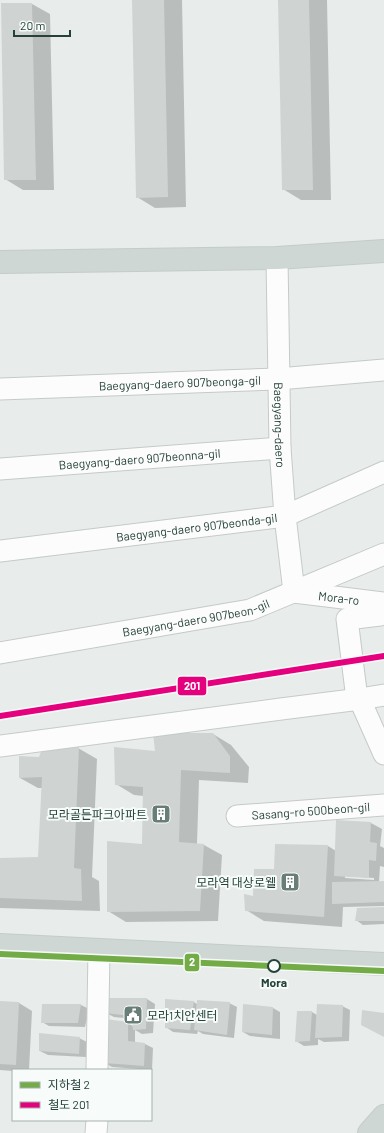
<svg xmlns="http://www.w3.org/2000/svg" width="384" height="1133" font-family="Barlow,'Noto Sans KR',sans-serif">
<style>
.shadow{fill:#0003;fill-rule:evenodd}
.building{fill:#cfd4d2}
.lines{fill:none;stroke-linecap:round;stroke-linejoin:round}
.minor-casing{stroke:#c5cac8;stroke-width:23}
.major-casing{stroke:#c3ccc9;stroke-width:24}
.minor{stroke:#fcfcfc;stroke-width:21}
.major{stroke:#cfd7d5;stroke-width:22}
.rail-1-casing{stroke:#f7fbf9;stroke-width:9}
.rail-1{stroke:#e5007d;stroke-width:6}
.metro-1-casing{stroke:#f7fbf9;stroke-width:9}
.metro-1{stroke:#73ac46;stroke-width:6}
.stop-dot{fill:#f7fbf9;stroke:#24423a;stroke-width:2}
.labels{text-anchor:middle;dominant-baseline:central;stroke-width:4;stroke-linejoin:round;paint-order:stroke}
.street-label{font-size:12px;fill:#24423a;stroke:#f7fbf9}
.poi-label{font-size:12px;fill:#24423a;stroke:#f7fbf9;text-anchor:end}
.stop-label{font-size:12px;font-weight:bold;fill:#24423a;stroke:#f7fbf9}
.line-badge{stroke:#f7fbf9;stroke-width:1.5}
.badge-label{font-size:11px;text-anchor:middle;font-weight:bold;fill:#fff}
</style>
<rect width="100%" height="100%" fill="#e8edeb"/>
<!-- shadow -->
<g class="shadow">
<path d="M133,0H182L186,207L155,208L137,197Z"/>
<path d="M279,0H327L331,200H301L283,189Z"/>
<path d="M32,4L50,14L54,190H23L5,179Z"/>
<path d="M213,734L231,745L249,767L248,783L199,780L197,844L204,845L222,855L218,921L126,922L108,911L143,845L144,796L134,795L116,784L156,752Z"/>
<path d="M78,748L97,759L92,877L99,881L100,911L0,908V859L39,858L42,788H38L20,778L40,758Z"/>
<path d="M371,823L382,829L380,846L384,848V867L380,866L379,882H384V906L343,907L342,927L264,921L246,910L254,897L275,870L328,846L336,851ZM345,876L374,878V880L345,878Z"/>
<path d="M384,908V924L363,925L356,920Z"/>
<path d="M106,999H147L155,1004L153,1033L142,1034L135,1030V1043L145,1044L153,1048L152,1070L112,1067L105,1063L128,1023L134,1027L133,1019L114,1017L106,1013Z"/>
<path d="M0,1002L19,1003L32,1011L29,1070H13V1071L0,1070Z"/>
<path d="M194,1002L198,1005L229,1003L237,1007L234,1038L203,1034L198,1031L197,1034L173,1032L166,1027Z"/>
<path d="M43,1005H81L89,1009L85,1027L49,1026L42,1022Z"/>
<path d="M342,1006L350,1010L349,1041L324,1042L318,1039V1045L304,1046L296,1041L298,1012H312L317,1015Z"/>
<path d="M273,1008L280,1012V1039L250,1036L243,1032Z"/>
<path d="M79,1038L87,1042L86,1057L48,1055L40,1051Z"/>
</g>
<!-- building -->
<g class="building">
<path d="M132,0H164L168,197L136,198Z"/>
<path d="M278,0H309L313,190H282Z"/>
<path d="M1,3H32L36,180H4Z"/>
<path d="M153,733H213L230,756V773L181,770L179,842L204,844L200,911L107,912V841L142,844L143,787L115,785L114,747L155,751Z"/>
<path d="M79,747L74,868L81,869L82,901L0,898V858L38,857L42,777L19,778V756L39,757L42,749Z"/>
<path d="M336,820L371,822L370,842L377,843L376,861L369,860V878L334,876Z"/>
<path d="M275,844L328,845L324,917L245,911L244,894L253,896L254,869H274Z"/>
<path d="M384,881V902L332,904V882Z"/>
<path d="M384,907V921H355L357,908Z"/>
<path d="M105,998H147L146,1029L133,1030L131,1016L105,1013Z"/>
<path d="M165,999L194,1001L190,1030L165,1028Z"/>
<path d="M197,1000L230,1002L227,1035L194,1030Z"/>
<path d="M0,1001L19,1002L16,1065L0,1064Z"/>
<path d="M42,1004H81L78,1023H41Z"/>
<path d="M243,1004L273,1007L272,1035L242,1032Z"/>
<path d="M317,1004L343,1005L342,1037L315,1038Z"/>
<path d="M362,1010L384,1013V1037L361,1025Z"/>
<path d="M297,1011H312L310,1041L295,1042Z"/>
<path d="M106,1019L128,1022V1041L145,1043L144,1066L104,1063Z"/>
<path d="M39,1033L80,1037L79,1054L39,1051Z"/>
</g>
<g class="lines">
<defs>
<g id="minor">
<path id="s1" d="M277,258L280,448L285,516L294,592L384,603"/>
<path id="s2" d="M0,389L278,379L384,370"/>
<path id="s3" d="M0,469L280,448"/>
<path id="s4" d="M0,551L285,516L384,472"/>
<path d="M384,611L380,615L347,619L356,691L384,754"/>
<path id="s5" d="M0,653L250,610L384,554"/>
<path d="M0,746L281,709L360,699L384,695"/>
<path id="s6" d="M237,816L384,805"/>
<path d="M97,1070L99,950"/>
<path d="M96,1133L97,1120"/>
</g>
<g id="major">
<path d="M0,262L277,258L384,251"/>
<path d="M0,945L384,964"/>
<path d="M369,1133L384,1116"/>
</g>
</defs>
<!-- minor casing -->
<use href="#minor" class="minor-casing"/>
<!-- major casing -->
<use href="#major" class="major-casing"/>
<!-- minor -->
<use href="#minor" class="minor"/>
<!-- major -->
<use href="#major" class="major"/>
<defs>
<path id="rail-1" d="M0,716L384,656"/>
</defs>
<!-- rail-1 casing -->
<use href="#rail-1" class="rail-1-casing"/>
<!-- rail-1 -->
<use href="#rail-1" class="rail-1"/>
<defs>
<path id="metro-1" d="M0,954L384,971"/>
</defs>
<!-- metro-1 casing -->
<use href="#metro-1" class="metro-1-casing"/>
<!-- metro-1 -->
<use href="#metro-1" class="metro-1"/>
</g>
<!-- icons -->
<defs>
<symbol id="building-square" viewBox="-11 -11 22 22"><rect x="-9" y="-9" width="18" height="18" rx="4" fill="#697e78" stroke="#f7fbf9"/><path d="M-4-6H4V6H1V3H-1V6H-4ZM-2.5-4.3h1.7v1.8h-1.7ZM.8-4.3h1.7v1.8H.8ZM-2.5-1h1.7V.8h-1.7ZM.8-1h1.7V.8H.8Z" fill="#fff"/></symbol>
<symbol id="civic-square" viewBox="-11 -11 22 22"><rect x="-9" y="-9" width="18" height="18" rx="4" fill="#697e78" stroke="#f7fbf9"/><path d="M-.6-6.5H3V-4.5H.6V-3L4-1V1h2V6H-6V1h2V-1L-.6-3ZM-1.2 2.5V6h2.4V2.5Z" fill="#fff"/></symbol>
</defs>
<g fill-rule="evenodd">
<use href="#building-square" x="150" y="803" width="22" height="22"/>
<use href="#building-square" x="279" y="871" width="22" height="22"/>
<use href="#civic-square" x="122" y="1004" width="22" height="22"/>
</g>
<!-- markers -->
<circle class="stop-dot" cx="274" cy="966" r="6"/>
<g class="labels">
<!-- street labels -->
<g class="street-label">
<text stroke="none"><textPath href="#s2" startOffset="180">Baegyang-daero 907beonga-gil</textPath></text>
<text stroke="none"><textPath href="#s1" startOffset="167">Baegyang-daero</textPath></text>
<text stroke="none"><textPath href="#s3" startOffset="140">Baegyang-daero 907beonna-gil</textPath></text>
<text stroke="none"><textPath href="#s4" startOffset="198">Baegyang-daero 907beonda-gil</textPath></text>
<text stroke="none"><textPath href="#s1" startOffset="380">Mora-ro</textPath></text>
<text stroke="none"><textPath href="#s5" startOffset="199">Baegyang-daero 907beon-gil</textPath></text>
<text stroke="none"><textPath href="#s6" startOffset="74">Sasang-ro 500beon-gil</textPath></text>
</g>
<!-- poi labels -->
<g class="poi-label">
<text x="147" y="814">모라골든파크아파트</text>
<text x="276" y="882">모라역 대상로웰</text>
<text x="147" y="1015" text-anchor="start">모라1치안센터</text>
</g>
<!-- stop labels -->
<g class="stop-label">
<text x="274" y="982">Mora</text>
</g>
</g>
<g class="line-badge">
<rect x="177" y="676" width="30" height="20" rx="4" fill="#e5007d"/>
<rect x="184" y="953" width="16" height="19" rx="4" fill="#73ac46"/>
</g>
<g class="badge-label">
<text x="192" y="690">201</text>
<text x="192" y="966">2</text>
</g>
<!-- legend -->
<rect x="12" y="1069" width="140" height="52" fill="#f7fbf9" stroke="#a3b1ad"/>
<rect x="20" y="1082" width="20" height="6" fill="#73ac46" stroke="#a3b1ad"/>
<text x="48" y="1089" font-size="12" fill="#24423a">지하철 2</text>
<rect x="20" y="1102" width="20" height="6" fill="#e5007d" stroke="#a3b1ad"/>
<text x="48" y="1109" font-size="12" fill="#24423a">철도 201</text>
<!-- scale -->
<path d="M14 30v6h56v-6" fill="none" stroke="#24423a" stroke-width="2"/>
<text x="20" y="30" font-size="12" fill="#24423a" stroke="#f7fbf9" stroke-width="3" paint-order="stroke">20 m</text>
</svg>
